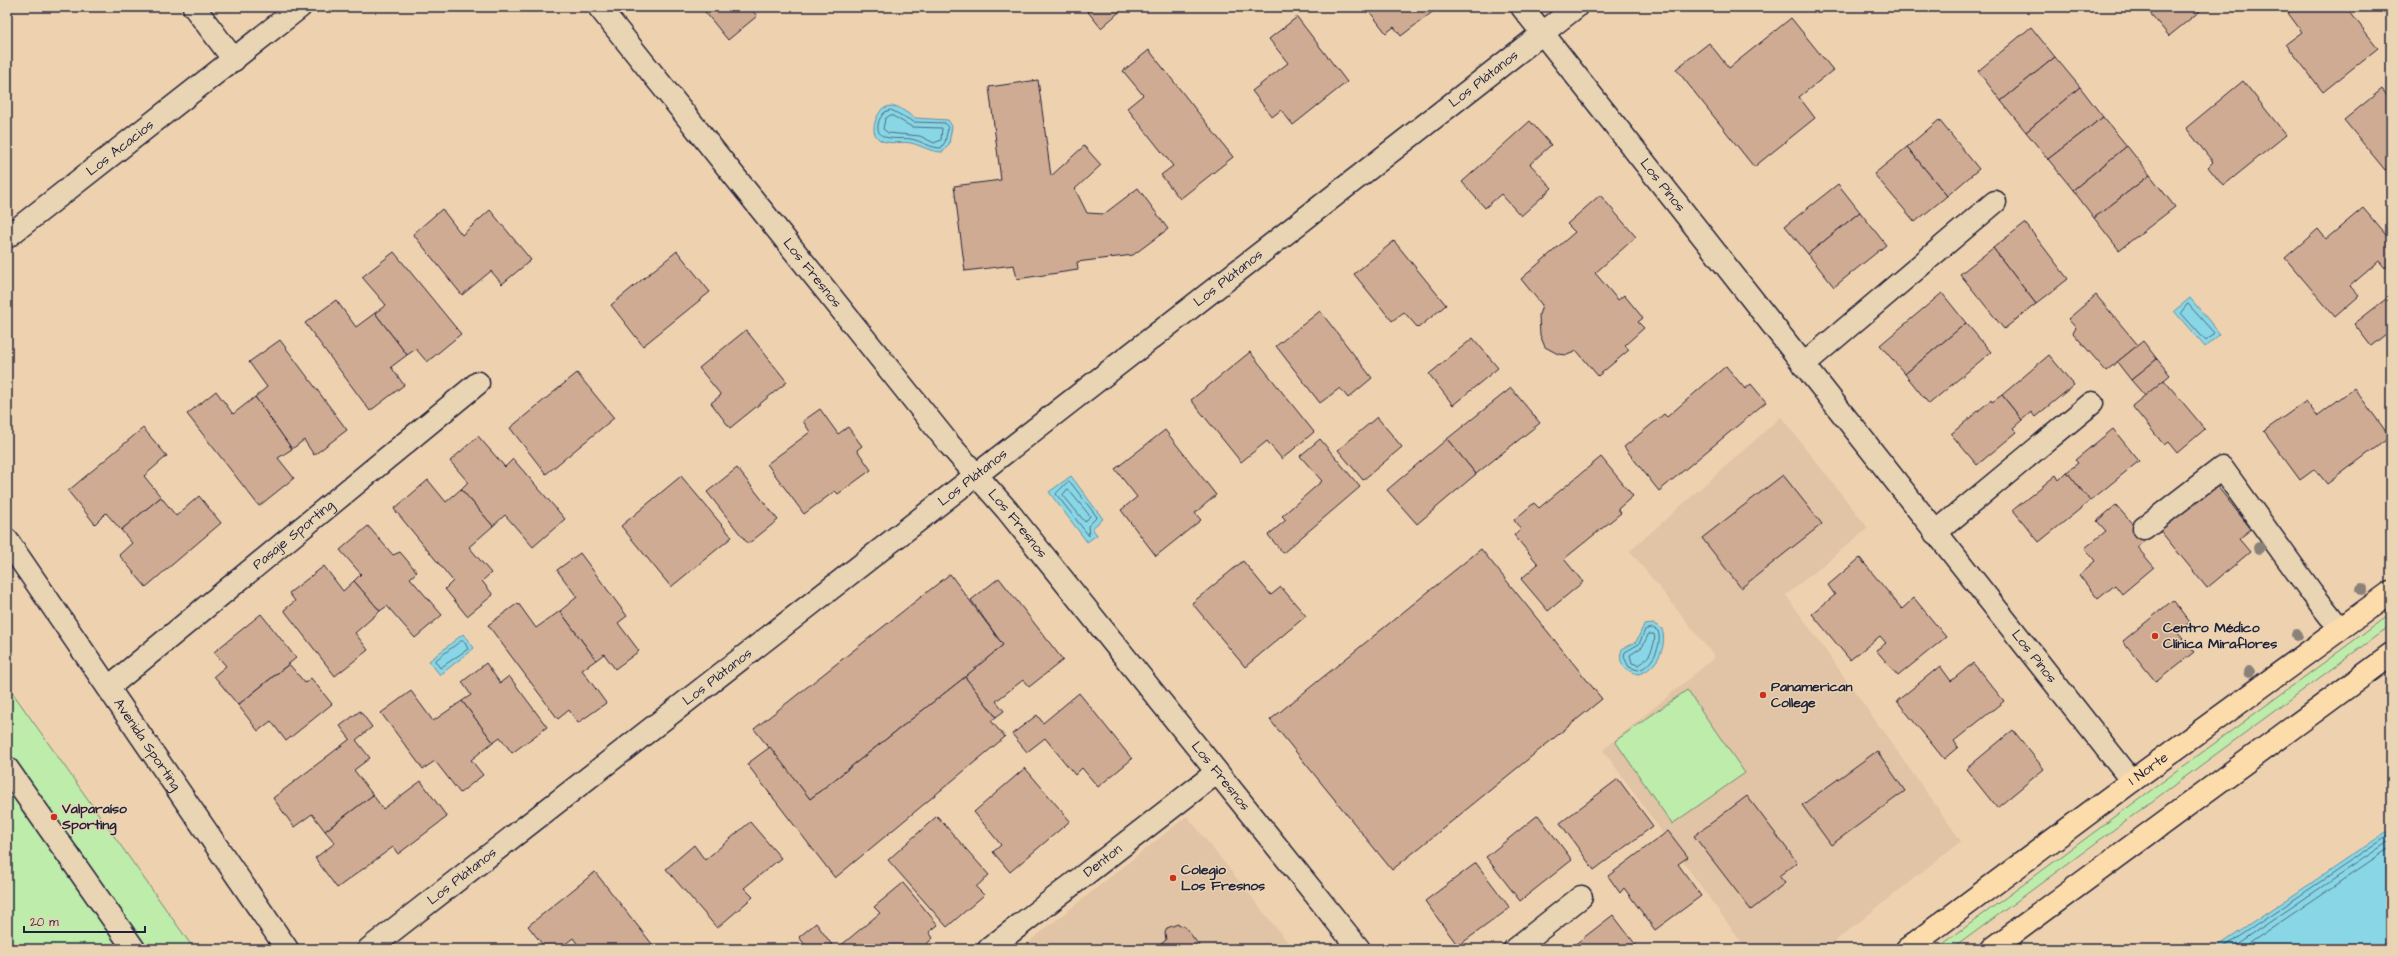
<svg xmlns="http://www.w3.org/2000/svg" width="2398" height="956" font-family="'Architects Daughter',sans-serif">
<style>
.built{fill:#e1c3a5}
.grass{fill:#bdecab;stroke:#708773}
.water{fill:#89d7e6;stroke:#608fa2}
.lines{fill:none;stroke-linecap:round;stroke-linejoin:round}
.shore{stroke:#4b6a7f;stroke-width:1}
.building{fill:#d0ab93;stroke:#22223b}
.minor-casing{stroke:#22223b;stroke-width:25}
.major-casing{stroke:#22223b;stroke-width:25}
.minor{stroke:#e9d4b3;stroke-width:22}
.major{stroke:#fddcac;stroke-width:22}
.tree{fill:#8a8279}
.poi-dot{fill:#c8321e;stroke:#e9d4b3;stroke-width:1.5}
.labels{text-anchor:middle;dominant-baseline:central;stroke-width:3;stroke-linejoin:round;paint-order:stroke}
.street-label{font-size:14px;fill:#22223b;stroke:#e9d4b3}
.poi-label{font-size:14px;font-weight:bold;fill:#22223b;stroke:#e9d4b3;text-anchor:start}
</style>
<rect width="100%" height="100%" fill="#eed2b0"/>
<filter id="ink" filterUnits="userSpaceOnUse"><feTurbulence type="fractalNoise" baseFrequency=".025" numOctaves="2"/><feDisplacementMap in="SourceGraphic" scale="8" xChannelSelector="R" yChannelSelector="G"/><feConvolveMatrix kernelMatrix="1 2 1 2 8 2 1 2 1" color-interpolation-filters="sRGB"/></filter>
<g filter="url(#ink)">
<!-- built -->
<g class="built">
<path d="M1781,417L1868,528L1786,595L1961,841L1825,949H1746L1603,750L1715,657L1630,551Z"/>
<path d="M1187,816L1293,949H1036L1030,941Z"/>
</g>
<!-- grass -->
<g class="grass">
<path d="M2391,613V625L1952,949H1936Z"/>
<path d="M7,685L194,949H7Z"/>
<path d="M1687,690L1745,773L1672,824L1615,741Z"/>
</g>
<!-- water -->
<g class="water">
<path d="M891,106L898,107L915,118L948,120L952,126L949,144L943,152C930,152 923,146 911,143C903,141 894,144 886,142C867,138 874,118 883,108Z"/>
<path d="M2190,298L2220,334L2205,347L2174,311Z"/>
<path d="M1071,476L1103,519L1092,528L1097,535L1087,542L1049,492Z"/>
<path d="M1654,624L1662,629C1668,647 1656,670 1638,674C1625,671 1617,663 1622,649L1636,642L1644,625Z"/>
<path d="M463,634L474,648L440,675L429,661Z"/>
<path d="M2391,829V940L2379,949H2214Z"/>
</g>
<g class="lines">
<!-- shore -->
<g class="shore">
<path d="M891,110L914,122L945,123L948,128L945,142L941,148C930,148 922,141 911,139C900,137 876,143 878,125C879,119 881,116 885,112Z"/>
<path d="M891,115L912,127L942,128L941,140L934,143L920,136L888,133L883,129L885,119Z"/>
<path d="M2188,304L2214,333L2206,341L2181,313Z"/>
<path d="M1068,482L1071,483L1097,517L1088,526L1089,536L1056,494Z"/>
<path d="M1068,489L1090,516L1085,522L1063,495Z"/>
<path d="M1653,628L1658,631C1663,645 1652,667 1638,670L1629,667L1624,657L1625,652L1639,644L1645,630Z"/>
<path d="M1649,634H1654C1657,643 1648,662 1638,665L1632,663L1630,655L1642,647Z"/>
<path d="M461,641H464L468,649L440,668L435,661Z"/>
<path d="M2221,949L2391,834"/>
<path d="M2230,949L2391,840"/>
<path d="M2241,949L2391,847"/>
</g>
</g>
<!-- building -->
<g class="building">
<path d="M701,7H756L752,10L757,16L728,40Z"/>
<path d="M1084,7H1125L1101,28Z"/>
<path d="M1366,7H1439L1401,36L1394,27L1386,33Z"/>
<path d="M2145,7H2205L2169,36Z"/>
<path d="M2296,7H2346L2378,48L2323,92L2286,44L2302,32L2288,13Z"/>
<path d="M1297,17L1347,82L1293,125L1281,110L1272,117L1252,91L1288,63L1269,39Z"/>
<path d="M1791,18L1833,70L1799,97L1815,118L1754,167L1676,69L1709,43L1729,68Z"/>
<path d="M2031,27L2055,57L2001,101L1978,71Z"/>
<path d="M1149,50L1233,157L1180,199L1161,175L1173,166L1127,108L1143,95L1123,71Z"/>
<path d="M2055,57L2080,87L2026,132L2001,101Z"/>
<path d="M1038,80L1051,176L1084,146L1101,165L1075,189L1087,213L1104,214L1138,188L1168,229L1133,255L1077,262L1078,270L1017,279L1014,265L965,271L954,186L1001,180L989,87Z"/>
<path d="M2243,81L2286,135L2223,186L2208,167L2213,162L2186,128Z"/>
<path d="M2080,87L2103,117L2048,159L2026,132Z"/>
<path d="M2382,89L2391,101V166L2385,170L2344,120Z"/>
<path d="M2103,117L2127,146L2073,190L2048,159Z"/>
<path d="M1939,120L1979,169L1947,196L1907,147Z"/>
<path d="M1530,121L1551,145L1530,164L1552,188L1521,216L1501,194L1485,208L1462,182Z"/>
<path d="M2127,146L2150,175L2094,218L2073,190Z"/>
<path d="M1907,147L1947,196L1915,222L1874,174Z"/>
<path d="M2150,175L2175,207L2119,250L2094,218Z"/>
<path d="M1838,184L1860,212L1808,254L1785,226Z"/>
<path d="M1600,195L1636,237L1595,273L1618,300L1624,295L1643,318L1638,322L1644,328L1625,345L1629,350L1598,376L1577,351L1567,355L1558,354L1545,347L1540,335L1539,315L1542,305L1521,279L1575,232L1567,224Z"/>
<path d="M2363,208L2391,241V263L2385,268L2379,261L2350,286L2359,296L2335,317L2285,258L2318,229L2326,239Z"/>
<path d="M442,209L462,235L490,210L531,260L502,284L491,271L462,295L413,234Z"/>
<path d="M1860,212L1886,245L1834,287L1808,254Z"/>
<path d="M2025,223L2068,279L2036,304L1993,248Z"/>
<path d="M1394,241L1446,305L1418,328L1404,312L1392,321L1354,274Z"/>
<path d="M1993,248L2036,304L2004,329L1960,274Z"/>
<path d="M677,251L710,292L643,346L611,305Z"/>
<path d="M394,252L461,334L427,362L416,349L407,355L375,313L386,305L362,277Z"/>
<path d="M1942,293L1966,323L1905,374L1880,345Z"/>
<path d="M2096,295L2138,345L2106,371L2073,333L2076,328L2068,319Z"/>
<path d="M2391,295V340L2386,334L2371,346L2354,324Z"/>
<path d="M336,300L356,327L375,313L407,355L391,367L404,385L370,411L305,323Z"/>
<path d="M1320,311L1372,378L1348,398L1340,388L1320,403L1276,346Z"/>
<path d="M1966,323L1991,352L1929,404L1905,374Z"/>
<path d="M746,330L787,382L730,428L711,403L721,395L699,368Z"/>
<path d="M1473,338L1498,368L1453,405L1429,374Z"/>
<path d="M280,340L347,430L314,455L304,440L292,449L255,397L267,387L249,362Z"/>
<path d="M2143,341L2157,359L2131,380L2117,362Z"/>
<path d="M1250,352L1314,432L1282,459L1267,441L1241,462L1191,400Z"/>
<path d="M2049,355L2074,385L2035,417L2031,412L2022,420L2002,395Z"/>
<path d="M2157,359L2170,375L2145,396L2131,380Z"/>
<path d="M1726,366L1745,389L1751,384L1766,402L1659,491L1624,447L1664,414L1667,417Z"/>
<path d="M577,373L614,418L546,474L510,428Z"/>
<path d="M2164,380L2205,429L2177,453L2168,442L2164,445L2132,406Z"/>
<path d="M1511,388L1540,423L1476,474L1447,439Z"/>
<path d="M2354,388L2390,437L2327,484L2315,469L2300,480L2264,431L2306,401L2317,416Z"/>
<path d="M216,391L233,414L255,397L292,449L278,458L294,478L259,506L187,414Z"/>
<path d="M2002,395L2022,420L2013,428L2017,432L1977,465L1951,434L1991,400L1992,402Z"/>
<path d="M820,409L838,434L848,427L862,446L857,450L871,470L838,494L835,491L804,514L767,464L810,432L803,421Z"/>
<path d="M1377,417L1402,447L1363,480L1338,450Z"/>
<path d="M143,428L167,456L144,476L161,497L121,530L106,513L95,524L68,491Z"/>
<path d="M2113,429L2139,461L2090,501L2067,472L2078,463L2075,460Z"/>
<path d="M1165,430L1216,495L1195,513L1201,520L1156,556L1121,510L1137,497L1115,469Z"/>
<path d="M478,436L505,467L513,459L565,519L533,547L505,515L493,526L461,489L468,482L450,461Z"/>
<path d="M1320,439L1360,487L1283,553L1268,535L1286,520L1282,516L1322,481L1300,456Z"/>
<path d="M1447,439L1476,474L1417,524L1387,490Z"/>
<path d="M1601,457L1633,496L1618,509L1621,513L1564,559L1583,582L1548,611L1521,579L1538,564L1514,535L1521,530L1514,520L1534,503L1539,508Z"/>
<path d="M737,468L778,520L748,544L707,492Z"/>
<path d="M2067,472L2090,501L2039,542L2013,510L2056,475L2059,480Z"/>
<path d="M1783,475L1822,524L1741,588L1702,538Z"/>
<path d="M681,476L732,537L671,587L621,526Z"/>
<path d="M428,480L446,502L461,489L493,526L469,547L491,573L482,581L493,595L467,616L445,589L453,581L394,509Z"/>
<path d="M2214,482L2251,529L2239,539L2250,552L2207,588L2158,528Z"/>
<path d="M199,496L221,523L146,587L119,555L132,543L121,530L161,497L176,516Z"/>
<path d="M2116,505L2146,540L2137,547L2154,567L2122,594L2115,585L2098,599L2079,575L2095,561L2085,548L2106,531L2097,521Z"/>
<path d="M368,526L393,555L400,552L417,572L410,578L442,615L415,638L387,606L380,611L354,581L361,574L340,550Z"/>
<path d="M1481,549L1602,699L1392,870L1270,720Z"/>
<path d="M580,553L627,616L618,623L639,651L615,669L604,654L596,660L560,611L577,597L557,570Z"/>
<path d="M1860,558L1902,609L1914,598L1946,637L1898,676L1876,650L1886,643L1880,636L1850,660L1812,614L1835,595L1828,585Z"/>
<path d="M1243,561L1271,595L1281,587L1306,616L1245,667L1192,603Z"/>
<path d="M324,566L343,591L354,581L380,611L355,633L368,650L335,676L284,610L295,601L289,593Z"/>
<path d="M950,574L1003,645L965,677L810,799L754,729Z"/>
<path d="M999,578L1063,660L1029,687L1023,680L996,701L1004,711L996,717L965,677L1003,645L971,600Z"/>
<path d="M2173,600L2190,622L2177,632L2194,652L2156,682L2123,641Z"/>
<path d="M518,603L536,628L560,611L596,660L582,670L606,703L578,723L569,710L558,719L488,625Z"/>
<path d="M261,614L296,658L238,705L214,676L226,666L214,652Z"/>
<path d="M486,663L500,683L509,676L547,727L512,753L500,737L493,742L462,701L471,695L462,682Z"/>
<path d="M1973,663L2004,701L1954,741L1958,747L1944,759L1897,701L1940,666L1951,681Z"/>
<path d="M289,664L305,683L311,678L332,704L286,741L271,721L258,731L238,705Z"/>
<path d="M965,677L996,717L991,721L1005,737L835,878L747,764L770,747L810,799Z"/>
<path d="M411,691L433,721L462,701L493,742L471,760L483,775L460,793L435,761L423,769L381,713Z"/>
<path d="M1079,693L1132,759L1098,787L1082,768L1075,775L1045,738L1027,752L1012,734L1037,715L1043,723Z"/>
<path d="M360,711L372,727L356,740L370,758L354,770L373,795L325,831L312,814L294,827L273,798L350,739L340,726Z"/>
<path d="M2013,730L2044,769L1997,808L1966,769Z"/>
<path d="M1877,751L1905,791L1831,845L1802,805Z"/>
<path d="M1025,768L1070,821L1010,872L993,852L1001,845L974,812Z"/>
<path d="M1618,779L1653,826L1594,870L1560,823Z"/>
<path d="M421,781L447,817L398,854L393,847L337,888L315,858L335,843L325,831L373,795L383,809Z"/>
<path d="M1747,796L1797,862L1779,876L1785,883L1751,910L1694,836Z"/>
<path d="M1538,815L1572,860L1520,901L1486,857Z"/>
<path d="M937,816L989,875L976,887L984,895L947,927L888,860Z"/>
<path d="M750,822L781,858L744,888L753,897L717,928L666,869L694,845L705,860Z"/>
<path d="M1668,831L1688,857L1678,864L1701,896L1655,930L1624,888L1620,893L1608,876Z"/>
<path d="M1476,863L1510,908L1458,946L1425,901Z"/>
<path d="M595,872L656,949H581L573,938L559,949H546L528,926Z"/>
<path d="M903,883L938,925L929,932L933,938L921,949H841L839,947L880,913L874,907Z"/>
<path d="M1613,915L1639,949H1569Z"/>
<path d="M816,923L835,949H808L799,937Z"/>
<path d="M1178,924L1185,927L1202,949H1155L1166,940L1165,933L1167,928Z"/>
</g>
<g class="lines">
<defs>
<g id="minor">
<path d="M194,7L234,60"/>
<path id="s1" d="M599,7L949,444L1007,510L1359,949"/>
<path id="s2" d="M1522,7L2132,781"/>
<path id="s3" d="M7,237L300,7"/>
<path d="M1803,365L1995,202"/>
<path d="M2144,528L2222,468L2312,593L2340,629"/>
<path d="M1935,533L2092,403"/>
<path id="s4" d="M7,540L287,949"/>
<path id="s5" d="M109,687L478,383"/>
<path d="M7,768L134,949"/>
<path id="s6" d="M369,949L1576,7"/>
<path id="s7" d="M989,949L1216,773"/>
<path d="M1515,949L1581,897"/>
</g>
<g id="major">
<path id="s8" d="M1907,949L2132,781L2391,592"/>
<path d="M1992,949L2391,655"/>
</g>
</defs>
<!-- minor casing -->
<use href="#minor" class="minor-casing"/>
<!-- major casing -->
<use href="#major" class="major-casing"/>
<!-- minor -->
<use href="#minor" class="minor"/>
<!-- major -->
<use href="#major" class="major"/>
</g>
<!-- trees -->
<g class="tree">
<circle cx="2259" cy="548" r="6"/>
<circle cx="2362" cy="589" r="6"/>
<circle cx="2297" cy="635" r="6"/>
<circle cx="2249" cy="672" r="6"/>
</g>
</g>
<!-- markers -->
<g class="poi-dot">
<circle cx="2155" cy="636" r="4"/>
<circle cx="1763" cy="695" r="4"/>
<circle cx="54" cy="817" r="4"/>
<circle cx="1173" cy="878" r="4"/>
</g>
<g class="labels">
<!-- street labels -->
<g class="street-label">
<text stroke="none"><textPath href="#s6" startOffset="1414">Los Plátanos</textPath></text>
<text stroke="none"><textPath href="#s3" startOffset="144">Los Acacios</textPath></text>
<text stroke="none"><textPath href="#s2" startOffset="227">Los Pinos</textPath></text>
<text stroke="none"><textPath href="#s1" startOffset="341">Los Fresnos</textPath></text>
<text stroke="none"><textPath href="#s6" startOffset="1090">Los Plátanos</textPath></text>
<text stroke="none"><textPath href="#s6" startOffset="766">Los Plátanos</textPath></text>
<text stroke="none"><textPath href="#s1" startOffset="665">Los Fresnos</textPath></text>
<text stroke="none"><textPath href="#s5" startOffset="239">Pasaje Sporting</textPath></text>
<text stroke="none"><textPath href="#s2" startOffset="827">Los Pinos</textPath></text>
<text stroke="none"><textPath href="#s6" startOffset="442">Los Plátanos</textPath></text>
<text stroke="none"><textPath href="#s4" startOffset="248">Avenida Sporting</textPath></text>
<text stroke="none"><textPath href="#s8" startOffset="301">1 Norte</textPath></text>
<text stroke="none"><textPath href="#s1" startOffset="989">Los Fresnos</textPath></text>
<text stroke="none"><textPath href="#s7" startOffset="144">Denton</textPath></text>
<text stroke="none"><textPath href="#s6" startOffset="118">Los Plátanos</textPath></text>
</g>
<!-- poi labels -->
<g class="poi-label">
<text x="2163" y="628">Centro Médico<tspan x="2163" dy="16">Clínica Miraflores</tspan></text>
<text x="1771" y="687">Panamerican<tspan x="1771" dy="16">College</tspan></text>
<text x="62" y="809">Valparaíso<tspan x="62" dy="16">Sporting</tspan></text>
<text x="1181" y="870">Colegio<tspan x="1181" dy="16">Los Fresnos</tspan></text>
</g>
</g>
<!-- margin -->
<rect width="2398" height="956" fill="none" stroke="#e9d4b3" stroke-width="24"/>
<rect x="12" y="12" width="2374" height="932" fill="none" stroke="#22223b" stroke-width="1.5" filter="url(#ink)"/>
<!-- scale -->
<path d="M24 926v6h121v-6" fill="none" stroke="#22223b" stroke-width="2"/>
<text x="30" y="926" font-size="12" fill="#22223b" stroke="#e9d4b3" stroke-width="3" paint-order="stroke">20 m</text>
</svg>
